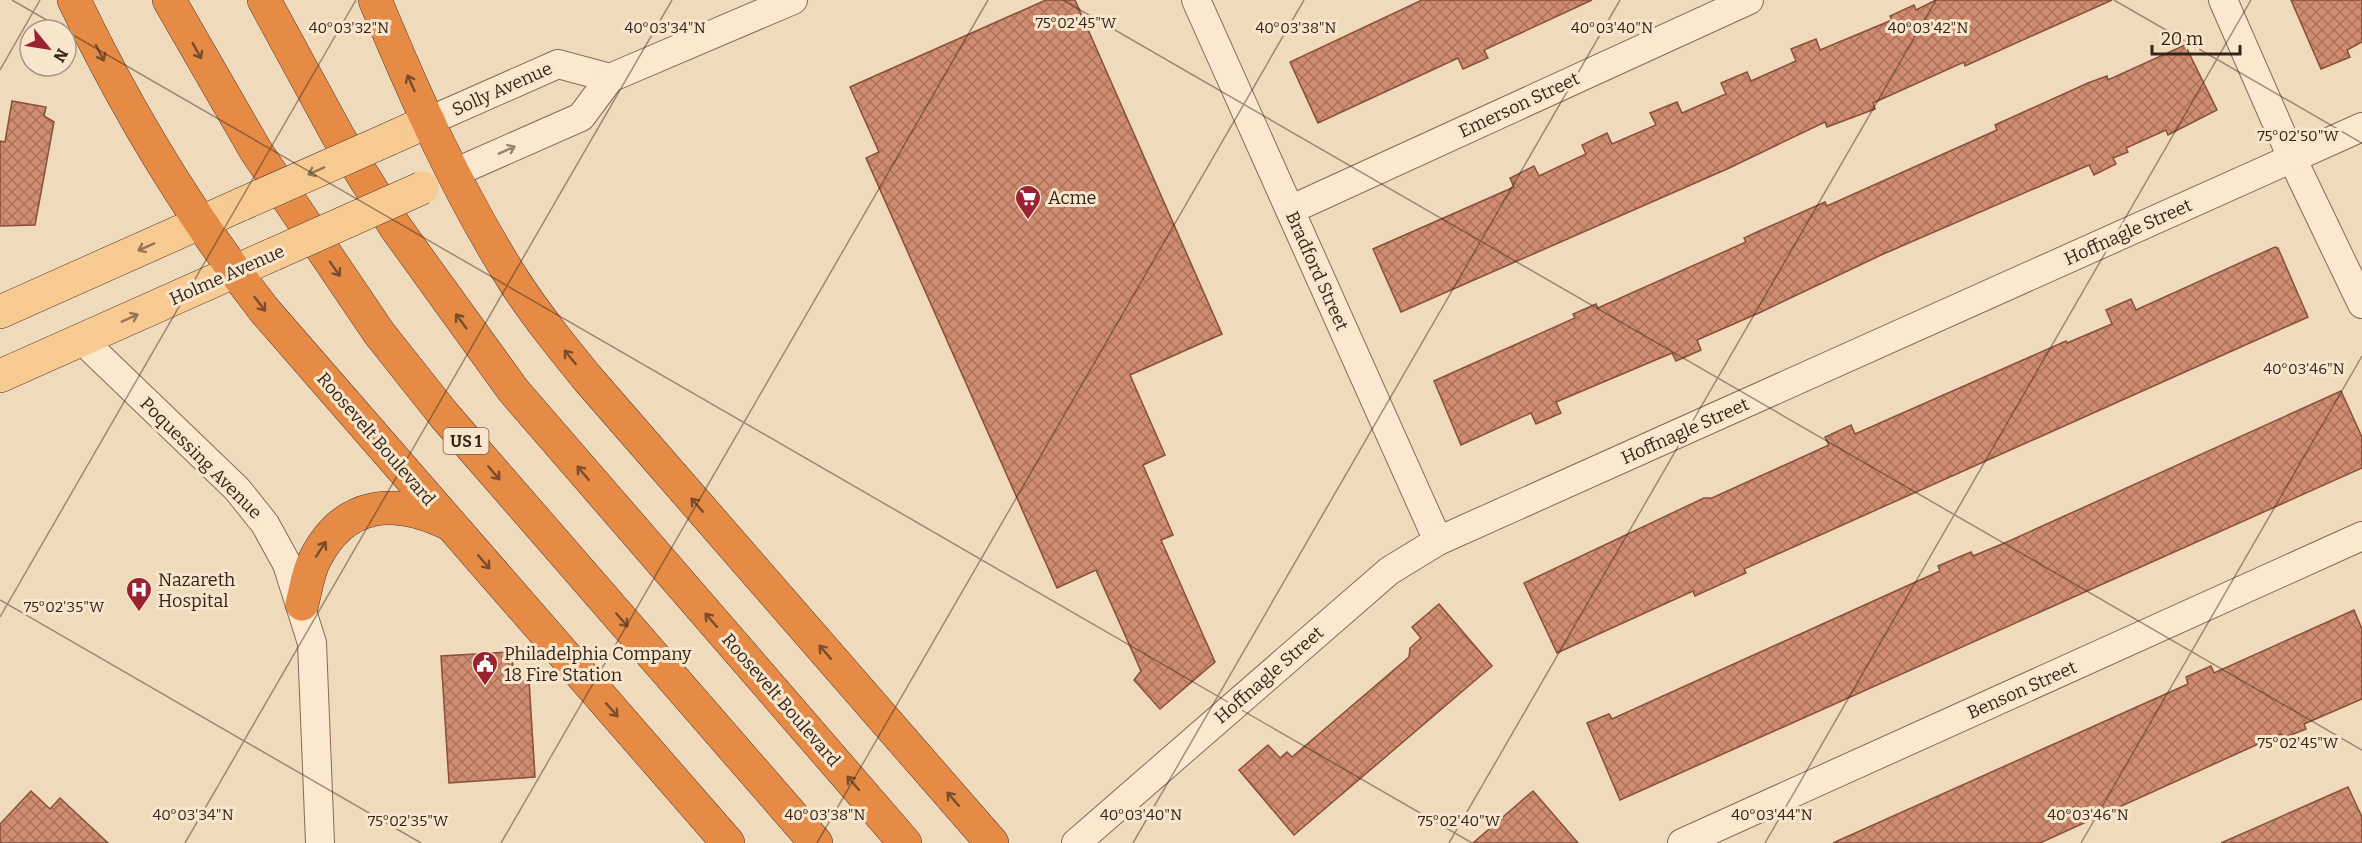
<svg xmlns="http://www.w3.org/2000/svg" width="2362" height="843" font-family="Bitter,serif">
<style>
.building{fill:url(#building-cross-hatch);stroke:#884f39;stroke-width:1.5}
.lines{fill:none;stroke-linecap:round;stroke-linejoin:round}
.minor-casing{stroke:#886a55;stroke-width:30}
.major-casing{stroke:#55382a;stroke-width:34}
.highway-casing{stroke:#55382a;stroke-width:34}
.minor{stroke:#fae8cf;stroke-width:28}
.major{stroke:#f6ca90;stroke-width:33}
.highway{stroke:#e58b46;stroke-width:33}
.major-bridge-casing{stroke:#55382a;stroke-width:34;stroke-linecap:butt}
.major-bridge{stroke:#f6ca90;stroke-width:33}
.oneway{stroke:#7c4d2c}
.oneway2{stroke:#988674}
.oneway3{stroke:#967755}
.ticks{fill:none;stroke:#36241a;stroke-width:1.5;stroke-opacity:0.45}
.labels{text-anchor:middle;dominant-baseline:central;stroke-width:6;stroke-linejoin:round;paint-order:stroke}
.shield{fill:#f7e5cc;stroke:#705e4f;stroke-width:1.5}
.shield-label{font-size:16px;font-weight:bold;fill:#36241a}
.street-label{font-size:18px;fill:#36241a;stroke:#f7e5cc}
.poi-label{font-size:18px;fill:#36241a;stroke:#f7e5cc;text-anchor:start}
.ticks-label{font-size:15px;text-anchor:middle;fill:#36241a;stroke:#f7e5cc;stroke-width:6;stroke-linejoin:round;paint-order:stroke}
</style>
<defs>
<pattern id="building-cross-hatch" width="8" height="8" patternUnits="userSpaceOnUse" patternTransform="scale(1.5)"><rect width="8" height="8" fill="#d08c70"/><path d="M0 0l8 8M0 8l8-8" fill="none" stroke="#aa725b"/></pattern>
</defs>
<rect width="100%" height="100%" fill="#f0dabc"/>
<!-- building -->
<g class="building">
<path d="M1046,0H1075L1222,334L1130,375L1165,455L1143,465L1173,535L1161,540L1215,662L1160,709L1134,680L1141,671L1096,570L1057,588L866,158L879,152L850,87Z"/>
<path d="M1422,0H1592L1484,50L1488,58L1463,69L1458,58L1318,123L1290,62Z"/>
<path d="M1936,0H2112L1965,66L1964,62L1873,103L1875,109L1827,127L1825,122L1727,169L1401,312L1373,249L1514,187L1510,178L1534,166L1539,176L1586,154L1582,145L1607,133L1612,144L1656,125L1650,113L1677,102L1682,113L1726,94L1721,83L1747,72L1751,81L1796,61L1791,49L1816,39L1820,50L1892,20L1890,16L1914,5L1916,10Z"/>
<path d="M2291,0H2362V42L2347,50L2350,57L2321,69Z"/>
<path d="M2185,45L2217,110L2168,135L2166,130L2126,148L2128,152L2113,158L2116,164L2094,175L2089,165L1881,255L1761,312L1697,340L1701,350L1676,361L1672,353L1556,402L1561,413L1536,424L1531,413L1461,445L1434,381L1575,318L1573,314L1596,304L1598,308L1746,242L1744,238L1757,232L1825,202L1827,206L1997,130L1995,125L2088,83L2107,76L2108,80Z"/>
<path d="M12,101L46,107L44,116L54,122L35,225L0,226V141L5,142Z"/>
<path d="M2275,247L2278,248L2308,317L1744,569L1746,573L1695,596L1693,591L1557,653L1524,583L1704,498H1712L1829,445L1825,437L1851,425L1855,434L2066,341L2067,343L2112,324L2106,310L2131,299L2136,310Z"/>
<path d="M2341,391L2362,437V468L1620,800L1587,723L1609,714L1612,719L1940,571L1938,566L1971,552L1973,556L2007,542Z"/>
<path d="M1439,604L1492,666L1294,835L1239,770L1268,745L1280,758L1287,752L1292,757L1409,657L1410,648L1421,638L1412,627Z"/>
<path d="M2354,610L2362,629V699L2304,724L2306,729L2283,738L2281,734L2267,740L2040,843H1833L2188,684L2186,677L2211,666L2214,673Z"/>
<path d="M512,652L514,682L529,680L535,777L449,783L441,656Z"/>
<path d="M2348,787L2362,817V843H2221Z"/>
<path d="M31,791L50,809L60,798L108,843H0V824Z"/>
<path d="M1533,791L1578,843H1473Z"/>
</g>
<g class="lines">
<defs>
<g id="minor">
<path d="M1196,0L1438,541"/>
<path d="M2223,0L2292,158L2362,304"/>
<path d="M429,121L558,64L610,78"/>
<path d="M454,173L581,117L610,78L793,0"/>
<path d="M1290,210L1749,0"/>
<path d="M82,340L237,489L265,524L287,564L312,643L320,843"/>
<path d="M1076,843L1389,571L1438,541L2362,127"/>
<path d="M1682,843L2362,536"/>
</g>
<g id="major">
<path d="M389,139L429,121"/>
<path d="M0,312L242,204"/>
<path d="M0,376L274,254"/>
</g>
<g id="highway">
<path d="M74,0C127,111 189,214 265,311L728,843"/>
<path d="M169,0L256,151L379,333L444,415L816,843"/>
<path d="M264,0L338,136L396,228L513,390L905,843"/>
<path d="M375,0C415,96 458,193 514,281C536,315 562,347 588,379L992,843"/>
<path d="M302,604C306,589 308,572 315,559C345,500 395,498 449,524"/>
</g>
</defs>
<!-- minor casing -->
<use href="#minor" class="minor-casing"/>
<!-- major casing -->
<use href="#major" class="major-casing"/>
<!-- highway casing -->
<use href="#highway" class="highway-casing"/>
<!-- minor -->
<use href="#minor" class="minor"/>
<!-- major -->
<use href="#major" class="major"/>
<!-- highway -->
<use href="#highway" class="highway"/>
<defs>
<g id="major-bridge">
<path d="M242,204L389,139"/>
<path d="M274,254L422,188"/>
</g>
</defs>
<!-- major-bridge casing -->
<use href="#major-bridge" class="major-bridge-casing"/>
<!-- major-bridge -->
<use href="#major-bridge" class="major-bridge"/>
</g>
<!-- one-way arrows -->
<defs><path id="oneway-shaft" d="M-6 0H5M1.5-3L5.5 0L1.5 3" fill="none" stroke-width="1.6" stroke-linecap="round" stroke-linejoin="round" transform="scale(1.5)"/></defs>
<g class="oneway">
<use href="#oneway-shaft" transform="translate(197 51) rotate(61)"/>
<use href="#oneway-shaft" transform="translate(100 53) rotate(63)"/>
<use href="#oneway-shaft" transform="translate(411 83) rotate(-114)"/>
<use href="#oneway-shaft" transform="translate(335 269) rotate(55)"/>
<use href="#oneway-shaft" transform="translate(260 304) rotate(52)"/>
<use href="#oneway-shaft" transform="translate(461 321) rotate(-127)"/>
<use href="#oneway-shaft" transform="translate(570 357) rotate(-129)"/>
<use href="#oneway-shaft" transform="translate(494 473) rotate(49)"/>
<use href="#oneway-shaft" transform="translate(583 473) rotate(-130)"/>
<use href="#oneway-shaft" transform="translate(697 505) rotate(-131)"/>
<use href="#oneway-shaft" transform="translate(321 549) rotate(-57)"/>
<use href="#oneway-shaft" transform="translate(484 562) rotate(49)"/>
<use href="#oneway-shaft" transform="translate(622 620) rotate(49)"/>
<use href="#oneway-shaft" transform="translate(711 620) rotate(-131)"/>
<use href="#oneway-shaft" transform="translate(825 652) rotate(-131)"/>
<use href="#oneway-shaft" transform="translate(612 710) rotate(49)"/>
<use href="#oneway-shaft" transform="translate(853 783) rotate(-131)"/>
<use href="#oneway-shaft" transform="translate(953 799) rotate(-131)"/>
</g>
<use class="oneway2" href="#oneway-shaft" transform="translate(507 150) rotate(-24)"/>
<g class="oneway3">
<use href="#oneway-shaft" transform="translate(316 171) rotate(156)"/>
<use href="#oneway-shaft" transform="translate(146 247) rotate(156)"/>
<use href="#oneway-shaft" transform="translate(130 318) rotate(-24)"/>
</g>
<!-- ticks -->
<path class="ticks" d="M12,0L64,30M1063,0L2362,750M2114,0L2362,143M66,31L1472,843M0,70L40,0M0,600L421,843M0,617L356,0M185,843L672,0M501,843L988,0M817,843L1304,0M1133,843L1620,0M1449,843L1936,0M1765,843L2251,0M2081,843L2362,356"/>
<!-- icons -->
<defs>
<symbol id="supermarket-pin" viewBox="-11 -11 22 30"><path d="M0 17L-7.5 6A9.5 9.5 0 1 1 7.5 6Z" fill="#9a2232" stroke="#f7e5cc"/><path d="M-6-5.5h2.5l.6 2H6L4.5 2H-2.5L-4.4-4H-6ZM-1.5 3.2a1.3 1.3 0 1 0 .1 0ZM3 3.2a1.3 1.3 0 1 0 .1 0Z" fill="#fff"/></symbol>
<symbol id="hospital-pin" viewBox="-11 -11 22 30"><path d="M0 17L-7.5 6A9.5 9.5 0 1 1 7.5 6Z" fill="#9a2232" stroke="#f7e5cc"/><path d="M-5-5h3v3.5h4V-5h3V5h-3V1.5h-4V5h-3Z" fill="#fff"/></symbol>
<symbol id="civic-pin" viewBox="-11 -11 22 30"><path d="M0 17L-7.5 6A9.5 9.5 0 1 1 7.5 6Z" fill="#9a2232" stroke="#f7e5cc"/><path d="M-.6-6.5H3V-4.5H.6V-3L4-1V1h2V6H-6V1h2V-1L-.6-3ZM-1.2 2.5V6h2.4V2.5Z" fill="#fff"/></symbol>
</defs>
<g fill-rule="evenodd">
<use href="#supermarket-pin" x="1013" y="183" width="30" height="40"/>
<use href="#hospital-pin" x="124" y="575" width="30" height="40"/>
<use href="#civic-pin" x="470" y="649" width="30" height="40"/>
</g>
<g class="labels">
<!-- shield labels -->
<rect class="shield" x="443.5" y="428" width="45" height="26" rx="4.5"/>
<g class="shield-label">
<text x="466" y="441">US 1</text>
</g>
<!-- street labels -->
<g class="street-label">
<text transform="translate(502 89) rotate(-24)">Solly Avenue</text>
<text transform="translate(1519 105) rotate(-25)">Emerson Street</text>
<text transform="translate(2128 232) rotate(-24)">Hoffnagle Street</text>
<text transform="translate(1317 271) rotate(66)">Bradford Street</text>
<text transform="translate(227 275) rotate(-24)">Holme Avenue</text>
<text transform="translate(1685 431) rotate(-24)">Hoffnagle Street</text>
<text transform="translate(376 439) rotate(49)">Roosevelt Boulevard</text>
<text transform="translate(201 458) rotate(45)">Poquessing Avenue</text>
<text transform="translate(1269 675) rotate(-41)">Hoffnagle Street</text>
<text transform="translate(2022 690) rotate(-24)">Benson Street</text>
<text transform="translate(781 700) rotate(49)">Roosevelt Boulevard</text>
</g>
<!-- poi labels -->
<g class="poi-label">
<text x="1048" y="198">Acme</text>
<text x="158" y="580">Nazareth<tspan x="158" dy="21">Hospital</tspan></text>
<text x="504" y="654">Philadelphia Company<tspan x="504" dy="21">18 Fire Station</tspan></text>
</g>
</g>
<g class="ticks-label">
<text x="1076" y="28">75°02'45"W</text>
<text x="349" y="33">40°03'32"N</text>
<text x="665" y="33">40°03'34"N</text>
<text x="1296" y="33">40°03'38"N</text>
<text x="1612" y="33">40°03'40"N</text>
<text x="1928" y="33">40°03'42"N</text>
<text x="2298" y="141">75°02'50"W</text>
<text x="2304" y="374">40°03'46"N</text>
<text x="64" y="612">75°02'35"W</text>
<text x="2298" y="748">75°02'45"W</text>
<text x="193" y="820">40°03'34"N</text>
<text x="825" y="820">40°03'38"N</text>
<text x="1141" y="820">40°03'40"N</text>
<text x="1772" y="820">40°03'44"N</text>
<text x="2088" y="820">40°03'46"N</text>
<text x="408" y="826">75°02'35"W</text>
<text x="1459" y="826">75°02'40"W</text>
</g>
<!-- north arrow -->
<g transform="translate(48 48) rotate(120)"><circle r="28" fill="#f7e5cc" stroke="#aa9885" stroke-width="1.5"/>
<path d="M0-4.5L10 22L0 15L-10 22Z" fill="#9a2232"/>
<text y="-9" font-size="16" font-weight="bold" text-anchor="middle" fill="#36241a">N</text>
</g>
<!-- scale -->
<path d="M2152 45v9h88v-9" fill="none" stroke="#36241a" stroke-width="3"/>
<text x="2161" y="45" font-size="18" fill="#36241a" stroke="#f7e5cc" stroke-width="4.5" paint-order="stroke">20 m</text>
</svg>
